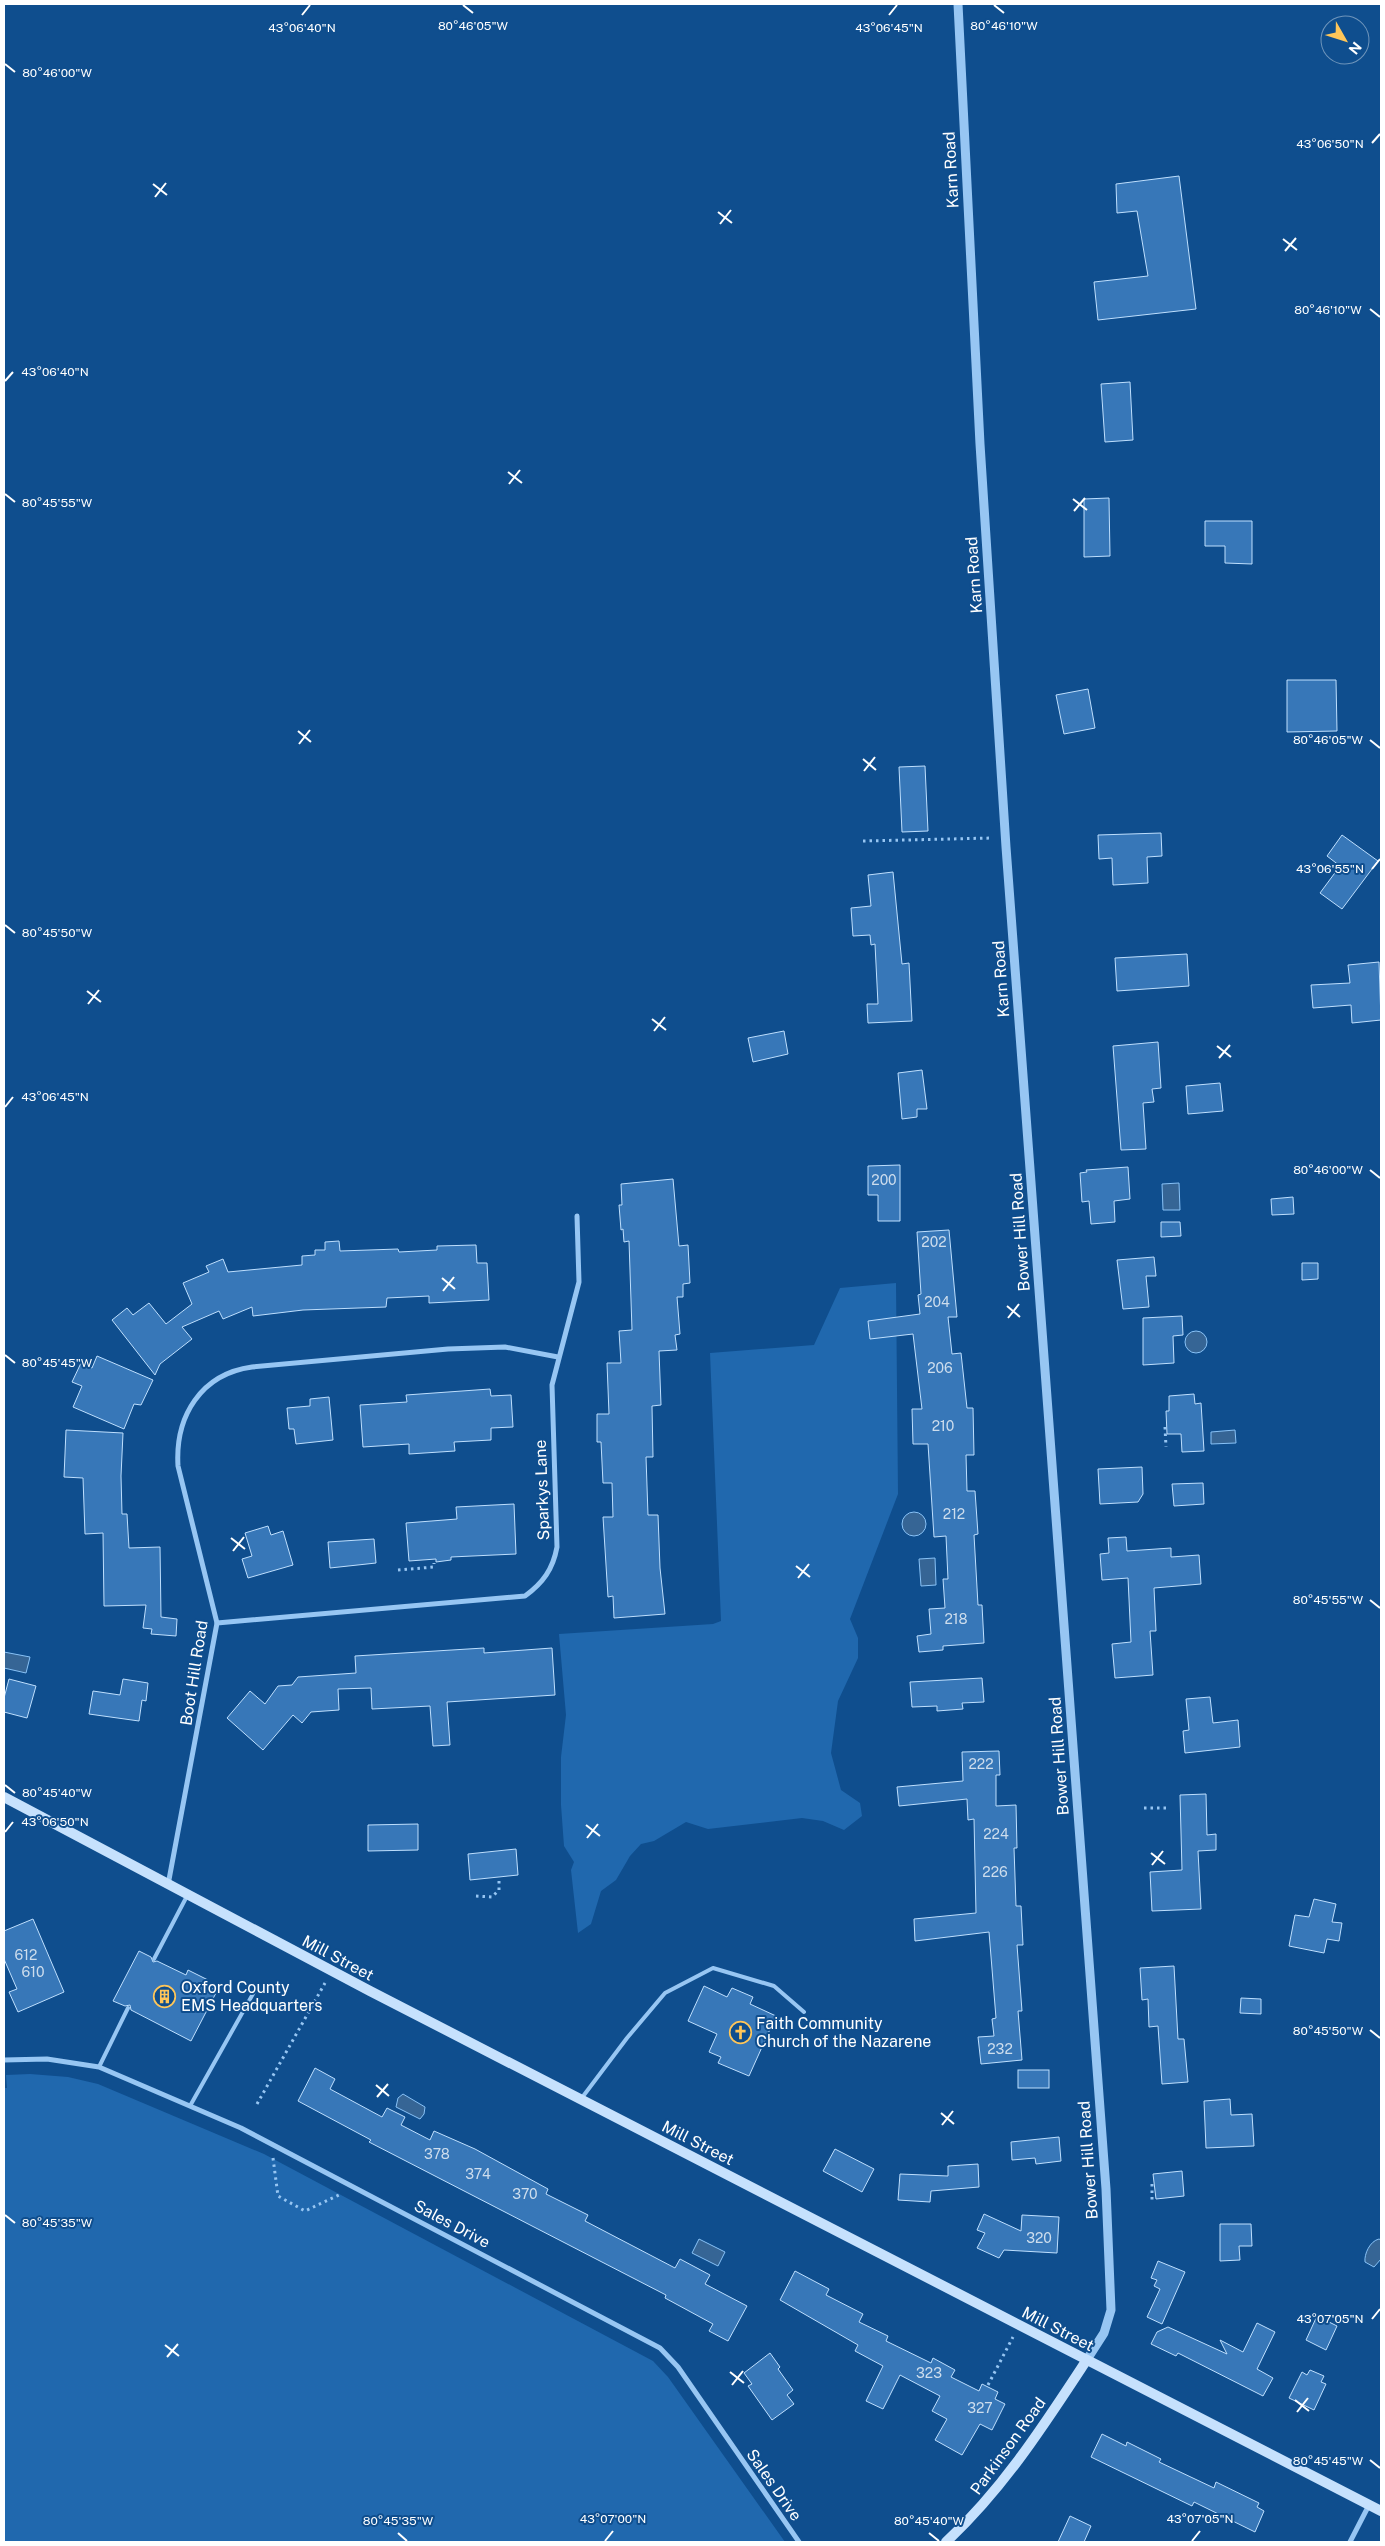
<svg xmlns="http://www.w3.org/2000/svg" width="1385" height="2546" font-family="'Public Sans',sans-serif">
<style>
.green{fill:#2068ae}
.water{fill:#366595;stroke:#88c2f7}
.building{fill:#3777b8;stroke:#bedffe}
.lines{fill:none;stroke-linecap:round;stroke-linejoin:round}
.path{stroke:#97c6f3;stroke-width:3;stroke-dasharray:2.5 4;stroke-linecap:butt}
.service{stroke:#97c6f3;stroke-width:4}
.minor{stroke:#97c6f3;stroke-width:5}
.tertiary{stroke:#97c6f3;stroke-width:9}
.secondary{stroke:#c6e1fd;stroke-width:10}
.ticks{fill:none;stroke:#fff;stroke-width:2}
.labels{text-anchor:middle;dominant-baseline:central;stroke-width:4;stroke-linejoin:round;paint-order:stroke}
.number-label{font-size:14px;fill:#cddded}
.street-label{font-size:16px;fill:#fff;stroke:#0f4e8e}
.poi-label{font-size:16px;fill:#fff;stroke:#0f4e8e;text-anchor:start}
.ticks-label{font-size:12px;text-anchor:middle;fill:#fff;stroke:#0f4e8e;stroke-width:4;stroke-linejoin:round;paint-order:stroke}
</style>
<rect width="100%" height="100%" fill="#0f4e8e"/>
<!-- green -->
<g class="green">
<path d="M896,1283L898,1494L850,1619L858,1638V1658L838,1701L831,1753L841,1790L860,1803L862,1816L844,1830L823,1821L802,1818L708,1829L686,1822L654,1841L641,1844L630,1856L616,1880L601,1891L591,1924L578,1933L571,1870L574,1862L564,1846L561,1805V1757L566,1715L559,1634L713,1624L721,1621L710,1353L814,1345L840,1288Z"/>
<path d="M30,2074L68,2077L98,2084L264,2154L653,2361L668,2377L785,2542H4V2088H7L6,2075Z"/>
</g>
<!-- water -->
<g class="water">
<path d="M1179,1183L1180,1210H1163L1162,1184Z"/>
<circle cx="1196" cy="1342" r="11"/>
<path d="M1235,1430L1236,1443L1211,1444V1432Z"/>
<circle cx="914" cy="1524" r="12"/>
<path d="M935,1558L936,1585L921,1586L919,1559Z"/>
<path d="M4,1652L30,1657L26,1673L4,1668Z"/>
<path d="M403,2094L425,2107L424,2114L420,2119L396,2107L398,2098Z"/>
<path d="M699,2239L725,2252L718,2266L692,2253Z"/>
<path d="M1379,2239L1381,2240V2259L1374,2267L1365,2262C1364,2254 1370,2241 1379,2239Z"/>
</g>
<!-- building -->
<g class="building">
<path d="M1179,176L1196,309L1098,320L1094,282L1148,276L1137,211L1117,213L1116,184Z"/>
<path d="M1130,382L1133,440L1105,442L1101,384Z"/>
<path d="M1109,498L1110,556L1084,557V499Z"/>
<path d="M1205,521H1252V564L1225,563V546H1205Z"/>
<path d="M1287,680H1336L1337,731L1287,732Z"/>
<path d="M1088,689L1095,728L1064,734L1056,695Z"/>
<path d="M925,766L928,831L902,832L899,767Z"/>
<path d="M1161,833L1162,856L1147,857L1148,883L1113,885L1112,858L1099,859L1098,835Z"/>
<path d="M1342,835L1378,861L1342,909L1320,893L1340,866L1327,856Z"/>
<path d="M893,872L902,964L909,963L912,1021L868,1023L867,1004H878L875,944L871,945L870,935L853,936L851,908L871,906L868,875Z"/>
<path d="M1187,954L1189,986L1117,991L1115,958Z"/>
<path d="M1379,962L1381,1020L1352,1023L1351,1005L1313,1008L1311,985L1350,983L1348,965Z"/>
<path d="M784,1031L788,1054L753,1062L748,1038Z"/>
<path d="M1158,1042L1161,1088L1152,1089L1154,1102L1143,1103L1146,1149L1121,1150L1113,1046Z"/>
<path d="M922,1070L927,1109H917V1117L902,1119L898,1073Z"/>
<path d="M1220,1083L1223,1111L1188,1114L1186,1086Z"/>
<path d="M900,1165V1221H878V1195H868V1166Z"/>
<path d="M1128,1167L1130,1199L1114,1201L1115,1222L1091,1224L1089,1201L1082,1202L1080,1173L1087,1172L1086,1170Z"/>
<path d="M673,1179L679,1246L688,1245L690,1283L683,1284V1297H677L680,1334L675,1335L677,1350L659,1351L661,1405L652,1406L653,1457H646L648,1515H658L660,1568L665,1614L614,1618L613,1596L608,1597L603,1517H613L612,1483H603L601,1442H597V1414H609L607,1363H621L619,1331L632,1330L629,1241L624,1242L623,1229L621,1230L619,1205H622L621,1184Z"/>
<path d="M1293,1197L1294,1214L1272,1215L1271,1199Z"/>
<path d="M1161,1222H1180L1181,1236L1161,1237Z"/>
<path d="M949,1230L957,1317H948L952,1354L961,1353L967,1408H973L974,1455H966L967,1491H975L978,1534L974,1535L978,1605H982L984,1643L943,1646V1650L919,1652L917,1636L931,1634L929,1609L945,1608L943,1579H948L946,1536L934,1537L928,1444H913L912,1409H922L913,1334L870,1339L868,1321L920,1314L918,1295L921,1294L917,1232Z"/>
<path d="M339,1241L340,1251L398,1249L399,1252L437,1250V1246L476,1245L477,1263H487L489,1300L429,1303V1296L387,1298L386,1307L303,1310L253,1316L252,1307L223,1319L219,1311L182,1327L192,1339L160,1364L155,1375L112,1320L127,1308L133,1315L149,1303L166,1324L192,1304L183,1283L209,1272L206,1266L223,1259L228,1272L302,1265V1256L315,1255V1250H325V1242Z"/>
<path d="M1154,1257L1156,1276H1146L1149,1307L1123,1309L1117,1260Z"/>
<path d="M1302,1263H1318V1279L1302,1280Z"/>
<path d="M1182,1316L1183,1335L1173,1336L1174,1363L1143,1365V1318Z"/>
<path d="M97,1356L153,1380L141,1405L134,1404L124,1429L73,1407L82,1386L72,1382L81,1363L92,1368Z"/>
<path d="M490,1389L491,1396L511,1395L513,1427L491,1428V1440L454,1442L455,1451L409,1454V1444L363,1447L360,1405L407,1402L406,1395Z"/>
<path d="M1194,1394L1195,1404L1201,1403L1204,1451L1182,1452L1181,1434H1167L1166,1411H1169V1396Z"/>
<path d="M329,1397L333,1440L296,1444L294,1429H289L287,1408L310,1406V1399Z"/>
<path d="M66,1430L123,1433L121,1476L122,1514H127L129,1548L160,1547L161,1617L177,1619L176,1636L151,1634L152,1629L143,1628L146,1605L104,1606L103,1533L85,1534L83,1478L64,1477Z"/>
<path d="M1142,1467L1143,1494L1138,1502L1100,1504L1098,1469Z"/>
<path d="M1203,1483L1204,1504L1174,1506L1172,1484Z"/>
<path d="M514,1504L516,1554L451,1557V1560L436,1562V1559L409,1561L406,1523L457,1519L456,1507Z"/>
<path d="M268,1526L271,1535L283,1531L293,1565L248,1578L242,1559L252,1556L245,1533Z"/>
<path d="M1126,1537L1127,1551L1171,1548V1557L1199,1555L1201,1584L1154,1588L1156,1631H1150L1153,1675L1115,1678L1112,1644L1131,1642L1128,1578L1102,1580L1100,1554L1109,1553L1108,1538Z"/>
<path d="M374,1539L376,1563L330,1568L328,1542Z"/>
<path d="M484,1648V1653L552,1648L555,1695L447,1702L450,1745L433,1746L430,1706L372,1709L371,1688L338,1689L339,1710L311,1712L302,1723L293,1715L263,1750L227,1718L250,1691L265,1704L278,1686L292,1685L298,1677L356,1673L355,1656Z"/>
<path d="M982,1678L984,1702L962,1703L963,1709L937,1711V1706L912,1707L910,1682Z"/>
<path d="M9,1679L36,1686L27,1718L4,1712V1698Z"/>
<path d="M123,1679L148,1683L146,1701L142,1700L139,1721L89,1714L93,1691L120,1695Z"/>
<path d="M1210,1697L1213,1723L1238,1720L1240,1747L1185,1753L1183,1731L1189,1730L1186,1699Z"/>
<path d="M999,1751L1000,1775H996V1806L1016,1805L1017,1848H1014L1016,1906H1021L1023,1945H1017L1022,2011H1018L1022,2060L981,2064L978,2037L994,2036L992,2019L996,2018L989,1932L915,1941L914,1919L976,1913L974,1819L968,1820L967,1799L899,1806L897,1787L963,1781L962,1752Z"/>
<path d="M1206,1794L1207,1835L1216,1834V1850L1198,1851L1201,1909L1152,1911L1150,1872L1182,1870L1180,1795Z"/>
<path d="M418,1824V1850L368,1851V1825Z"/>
<path d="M516,1849L518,1875L470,1880L468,1854Z"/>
<path d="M1314,1899L1336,1904L1332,1922L1342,1923L1339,1941L1327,1939L1324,1953L1289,1946L1295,1915L1309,1917Z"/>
<path d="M33,1919L64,1992L18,2012L9,1992L17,1989L4,1959V1931Z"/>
<path d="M139,1951L151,1957L153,1962L157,1961L186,1975L188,1970L208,1980L205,1985L217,1991L191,2041L131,2010L130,2005L125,2006L113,2001Z"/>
<path d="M1174,1966L1178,2039H1184L1188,2082L1162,2084L1158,2026L1149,2027L1148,1999L1142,2000L1140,1968Z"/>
<path d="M704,1986L727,1997L732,1988L753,1997L750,2004L776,2016L749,2076L718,2063L721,2057L709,2052L717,2034L688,2021Z"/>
<path d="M1241,1998L1261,1999V2014L1240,2013Z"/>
<path d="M315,2068L335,2079L330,2089L382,2117L387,2108L405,2117L401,2125L430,2140L434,2131L475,2149L548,2189L546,2194L588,2215L585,2221L675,2268L680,2259L710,2275L705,2284L747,2306L728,2341L709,2331L713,2324L665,2298L666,2295L369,2142L371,2140L298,2101Z"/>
<rect x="1018" y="2070" width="31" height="18"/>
<path d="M1230,2099L1231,2115L1252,2114L1254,2146L1206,2148L1204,2101Z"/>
<path d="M1059,2137L1061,2161L1036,2164L1035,2158L1012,2160L1011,2142Z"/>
<path d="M835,2149L874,2169L862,2192L823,2171Z"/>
<path d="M978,2164L979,2187L931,2191L930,2202L898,2200L900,2174L948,2176V2166Z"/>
<path d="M1182,2171L1184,2196L1156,2199L1153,2174Z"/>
<path d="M984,2214L1021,2231L1022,2215L1059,2217L1057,2253L1004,2250L999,2258L977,2248L985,2233L977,2230Z"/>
<path d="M1220,2224H1251L1252,2246H1239L1240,2260L1220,2261Z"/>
<path d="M1158,2261L1185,2272L1162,2324L1147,2317L1160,2289L1154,2286L1157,2280L1151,2278Z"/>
<path d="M795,2271L829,2289L826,2295L863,2314L859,2322L888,2336L886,2341L931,2363L933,2358L955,2370L951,2377L979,2391L982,2384L998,2392L995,2399L1005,2404L992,2430L980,2424L962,2455L935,2440L947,2419L932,2411L940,2396L900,2375L883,2409L866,2401L883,2366L855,2351L858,2345L780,2300Z"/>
<path d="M1317,2316L1337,2326L1326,2350L1306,2340Z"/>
<path d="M1257,2323L1275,2332L1257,2369L1273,2378L1263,2396L1178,2353L1176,2356L1151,2344L1157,2332L1168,2327L1227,2354L1220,2340L1243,2352Z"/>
<path d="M770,2353L780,2367L778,2369L793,2390L787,2395L794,2404L772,2420L748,2386L752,2384L744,2373Z"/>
<path d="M1310,2370L1324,2376L1321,2382L1326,2384L1314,2410L1289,2398L1302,2372L1307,2375Z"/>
<path d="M1102,2434L1126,2446L1127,2442L1161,2459L1159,2462L1214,2488L1216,2482L1259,2503L1257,2507L1264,2511L1255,2532L1194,2502L1192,2506L1091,2457Z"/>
<path d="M1070,2516L1091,2526L1084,2542H1058Z"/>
</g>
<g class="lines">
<!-- path -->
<g class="path">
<path d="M863,841L992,838"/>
<path d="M1165,1427L1166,1447"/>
<path d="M398,1570L434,1567V1563"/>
<path d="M1144,1808H1168"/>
<path d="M476,1896L492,1897L499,1890V1880"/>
<path d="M257,2104L325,1983"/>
<path d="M273,2158L278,2196L305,2211L341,2194"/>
<path d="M1152,2184V2203"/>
<path d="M988,2385L1013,2337"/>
</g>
<!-- service -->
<g class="service">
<path d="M154,1959L187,1896"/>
<path d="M99,2067L128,2008"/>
<path d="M581,2099L627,2038L665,1993L713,1968L774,1986L804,2012"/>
<path d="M190,2106L254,1992"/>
</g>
<!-- minor -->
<g class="minor">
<path d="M217,1623L525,1596C543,1583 553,1569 557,1547L552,1385L579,1282L577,1216"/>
<path d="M168,1885L217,1623L178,1466C175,1416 201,1374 252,1367L448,1349L505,1347L558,1357"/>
<path d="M4,2060L47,2059L99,2067L241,2128L660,2348L678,2367L799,2542"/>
<path d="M1350,2542L1369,2505"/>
</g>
<!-- tertiary -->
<path class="tertiary" d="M958,4L980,444L1006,847L1106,2189L1111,2310L1104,2333L1086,2361"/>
<!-- secondary -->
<g class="secondary">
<path d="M4,1797L370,1991L1381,2511"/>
<path d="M946,2542C1003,2489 1044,2425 1086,2361"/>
</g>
</g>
<!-- ticks -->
<path class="ticks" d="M463,5L473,13M994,5L1004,13M302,15L310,5M889,15L897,5M5,64L15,72M1372,143L1380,134M153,184L167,195M155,197L166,183M718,212L732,223M720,224L731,210M1283,239L1297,250M1285,251L1296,238M1370,309L1380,317M5,381L13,372M508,472L522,483M509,484L520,470M5,494L15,502M1073,499L1087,510M1074,511L1085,498M298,731L311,742M1370,740L1380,748M299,744L310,730M863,759L876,770M864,771L875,757M1372,869L1380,859M5,925L15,933M87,991L101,1002M88,1004L99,990M652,1019L666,1030M654,1031L665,1017M1217,1046L1231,1057M1219,1058L1230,1045M5,1107L13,1097M1370,1170L1380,1178M442,1278L455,1289M443,1291L454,1277M1007,1306L1020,1317M1008,1318L1019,1304M5,1355L15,1363M231,1538L245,1549M233,1551L244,1537M796,1566L810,1577M798,1578L809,1564M1370,1600L1380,1608M5,1785L15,1793M586,1825L600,1836M5,1832L13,1822M587,1838L598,1824M1151,1853L1165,1864M1152,1865L1163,1851M1370,2030L1380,2038M376,2085L389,2096M377,2097L388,2084M941,2113L954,2124M942,2125L953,2111M5,2215L15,2223M1372,2319L1380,2309M165,2345L179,2356M167,2357L178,2344M730,2372L744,2383M732,2385L743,2371M1295,2400L1309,2411M1297,2412L1308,2398M1370,2460L1380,2468M398,2533L407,2541M929,2533L939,2541M605,2541L613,2531M1192,2541L1200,2531"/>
<!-- icons -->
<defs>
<symbol id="building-ring" viewBox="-11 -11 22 22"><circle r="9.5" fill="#0f4e8e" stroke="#ffc659" stroke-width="1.5"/><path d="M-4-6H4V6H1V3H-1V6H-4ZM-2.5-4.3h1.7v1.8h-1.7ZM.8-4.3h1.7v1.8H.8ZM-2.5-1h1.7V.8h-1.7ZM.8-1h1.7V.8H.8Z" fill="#ffc659"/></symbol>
<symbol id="church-ring" viewBox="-11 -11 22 22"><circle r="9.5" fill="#0f4e8e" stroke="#ffc659" stroke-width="1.5"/><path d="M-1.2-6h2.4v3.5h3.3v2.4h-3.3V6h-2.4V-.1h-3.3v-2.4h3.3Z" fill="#ffc659"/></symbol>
</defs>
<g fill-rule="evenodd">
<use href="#building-ring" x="152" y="1984" width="25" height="25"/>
<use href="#church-ring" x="728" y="2020" width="25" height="25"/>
</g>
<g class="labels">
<!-- number labels -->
<g class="number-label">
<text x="884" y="1180">200</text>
<text x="934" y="1242">202</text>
<text x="937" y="1302">204</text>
<text x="940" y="1368">206</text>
<text x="943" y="1426">210</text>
<text x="954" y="1514">212</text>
<text x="956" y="1619">218</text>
<text x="981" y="1764">222</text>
<text x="996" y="1834">224</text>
<text x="995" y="1872">226</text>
<text x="26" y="1955">612</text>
<text x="33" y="1972">610</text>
<text x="1000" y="2049">232</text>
<text x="437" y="2154">378</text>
<text x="478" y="2174">374</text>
<text x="525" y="2194">370</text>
<text x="1039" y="2238">320</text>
<text x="929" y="2373">323</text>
<text x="980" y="2408">327</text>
</g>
<!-- street labels -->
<g class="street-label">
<text transform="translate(951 170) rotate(-93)">Karn Road</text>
<text transform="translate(974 575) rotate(-94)">Karn Road</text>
<text transform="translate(1001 979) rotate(-94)">Karn Road</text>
<text transform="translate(1020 1232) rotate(-94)">Bower Hill Road</text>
<text transform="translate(542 1490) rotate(-92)">Sparkys Lane</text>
<text transform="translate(194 1673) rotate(-81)">Boot Hill Road</text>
<text transform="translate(1059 1756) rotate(-94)">Bower Hill Road</text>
<text transform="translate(338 1958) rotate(28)">Mill Street</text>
<text transform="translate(698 2143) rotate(27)">Mill Street</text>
<text transform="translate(1088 2160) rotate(-94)">Bower Hill Road</text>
<text transform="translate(452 2224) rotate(28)">Sales Drive</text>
<text transform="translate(1058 2329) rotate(27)">Mill Street</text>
<text transform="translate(1008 2446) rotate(-54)">Parkinson Road</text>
<text transform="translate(774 2485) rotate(55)">Sales Drive</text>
</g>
<!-- poi labels -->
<g class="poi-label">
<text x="181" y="1987">Oxford County<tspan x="181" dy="18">EMS Headquarters</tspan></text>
<text x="756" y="2023">Faith Community<tspan x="756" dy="18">Church of the Nazarene</tspan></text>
</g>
</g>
<g class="ticks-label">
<text x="473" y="30">80°46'05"W</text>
<text x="1004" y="30">80°46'10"W</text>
<text x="302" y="32">43°06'40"N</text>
<text x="889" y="32">43°06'45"N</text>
<text x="57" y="77">80°46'00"W</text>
<text x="1330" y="148">43°06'50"N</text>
<text x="1328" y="314">80°46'10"W</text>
<text x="55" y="376">43°06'40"N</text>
<text x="57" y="507">80°45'55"W</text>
<text x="1328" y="744">80°46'05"W</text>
<text x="1330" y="873">43°06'55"N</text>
<text x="57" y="937">80°45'50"W</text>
<text x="55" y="1101">43°06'45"N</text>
<text x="1328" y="1174">80°46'00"W</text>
<text x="57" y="1367">80°45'45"W</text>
<text x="1328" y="1604">80°45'55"W</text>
<text x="57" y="1797">80°45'40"W</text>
<text x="55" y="1826">43°06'50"N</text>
<text x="1328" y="2035">80°45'50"W</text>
<text x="57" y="2227">80°45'35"W</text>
<text x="1330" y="2323">43°07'05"N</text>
<text x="1328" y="2465">80°45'45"W</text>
<text x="613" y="2523">43°07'00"N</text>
<text x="1200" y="2523">43°07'05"N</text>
<text x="398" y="2525">80°45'35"W</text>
<text x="929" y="2525">80°45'40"W</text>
</g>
<!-- border -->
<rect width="1385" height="2546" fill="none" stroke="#ffffff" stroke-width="10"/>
<!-- north arrow -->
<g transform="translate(1345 40) rotate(129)"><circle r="24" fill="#0f4e8e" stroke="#6f95bb"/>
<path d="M0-4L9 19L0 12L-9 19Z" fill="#ffc659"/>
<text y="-8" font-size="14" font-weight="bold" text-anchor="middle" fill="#ffffff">N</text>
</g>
</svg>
